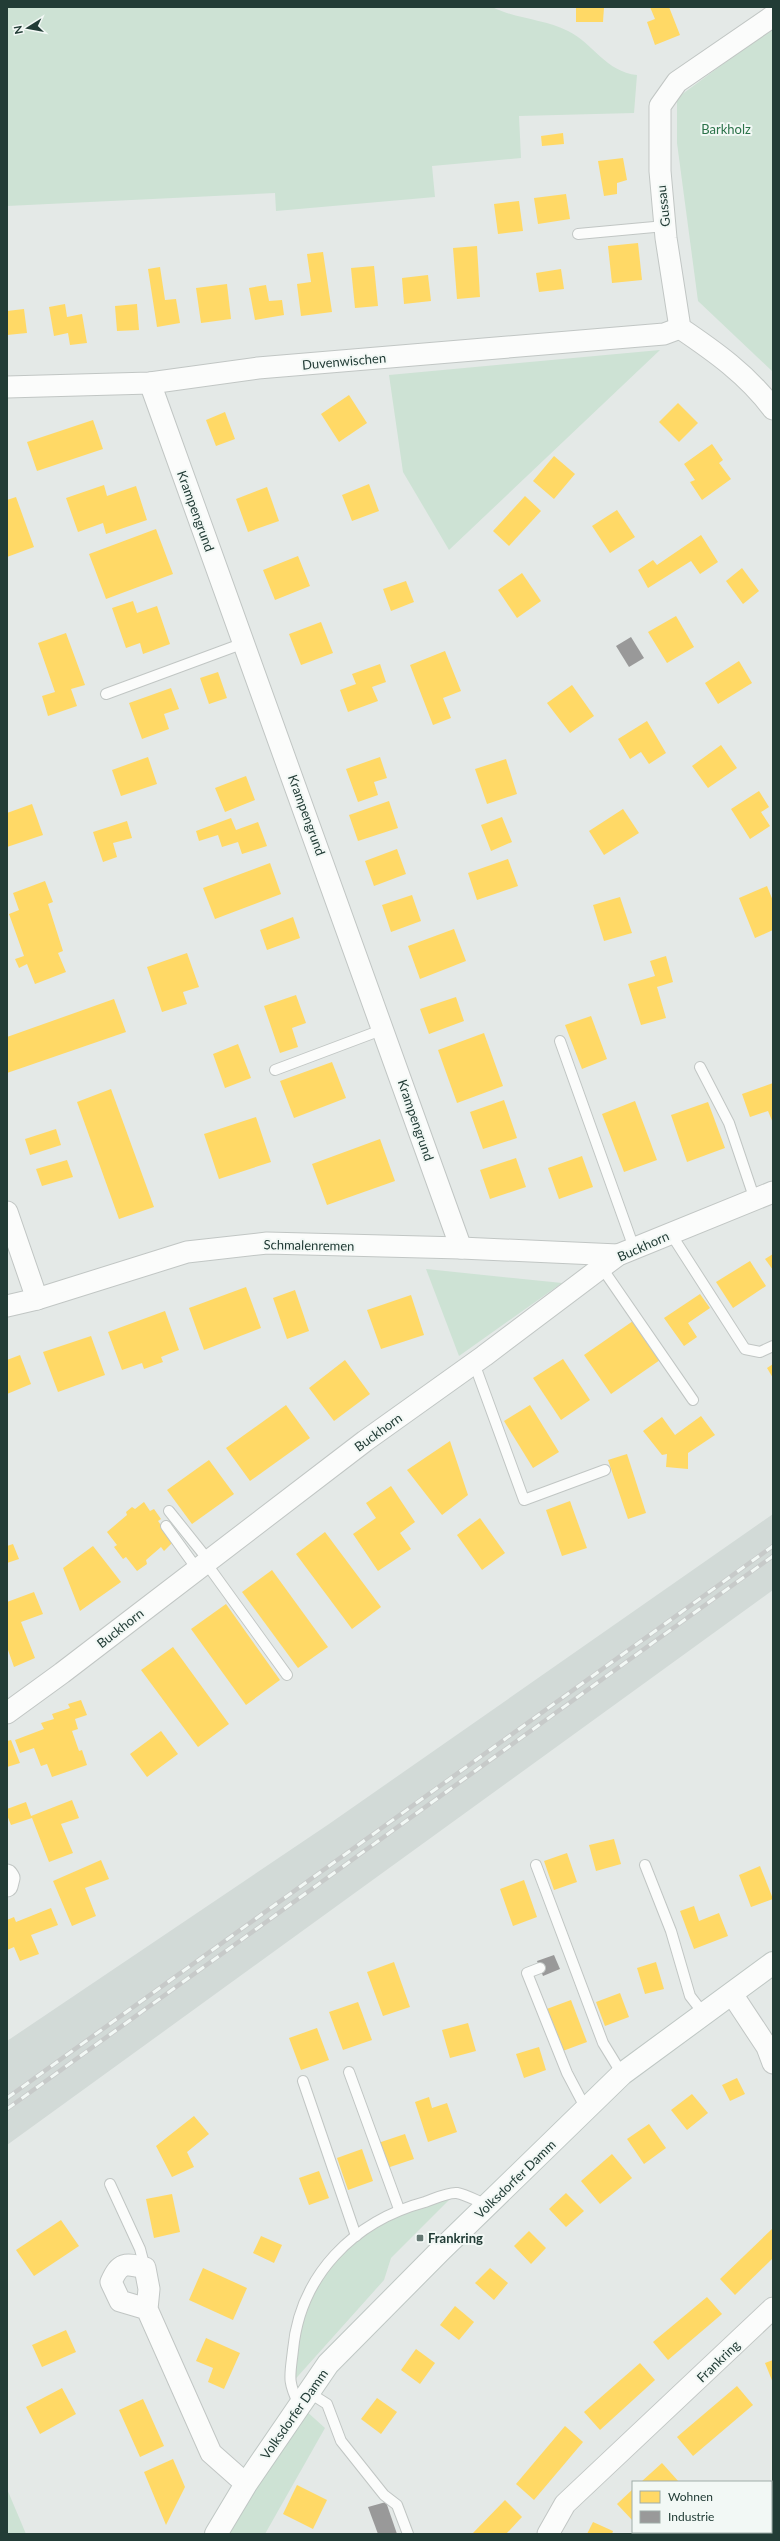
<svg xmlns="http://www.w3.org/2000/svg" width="780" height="2541" font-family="Lato,sans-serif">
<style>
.built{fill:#d2dad7}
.green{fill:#cde2d4}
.homes{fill:#ffd966}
.industry{fill:#999}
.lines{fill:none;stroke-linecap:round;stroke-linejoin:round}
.service-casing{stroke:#c1c6c4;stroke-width:12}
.minor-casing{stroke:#c1c6c4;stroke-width:23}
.secondary-casing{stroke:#bfc7c4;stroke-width:24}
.service{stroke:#fbfcfb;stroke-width:10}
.minor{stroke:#fbfcfb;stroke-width:21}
.secondary{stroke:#fbfcfb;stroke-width:22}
.rail-casing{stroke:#c7cac9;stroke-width:4.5}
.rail{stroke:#f2f8f5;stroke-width:3;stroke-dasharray:9;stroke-linecap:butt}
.poi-dot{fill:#667974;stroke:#f2f8f5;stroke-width:1.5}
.labels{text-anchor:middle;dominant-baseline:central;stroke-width:4;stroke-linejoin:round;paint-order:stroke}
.park-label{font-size:13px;fill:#2c734a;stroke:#f2f8f5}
.street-label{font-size:13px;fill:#223c36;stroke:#f2f8f5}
.poi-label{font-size:13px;font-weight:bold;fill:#223c36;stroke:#f2f8f5;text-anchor:start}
</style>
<rect width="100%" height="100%" fill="#e4e9e7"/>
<!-- built -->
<path class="built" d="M773,1514V1590L7,2145V2041L329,1824Z"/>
<!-- green -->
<g class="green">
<path d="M7,7H492C516,19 544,19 568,31C593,43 606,72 637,75L634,113L519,116L521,158L432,166L435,197L276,211L275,193L7,206Z"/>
<path d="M773,27V372L698,301L677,143V98Z"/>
<path d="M660,350L449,550L403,472L389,375Z"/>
<path d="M426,1269L562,1283L459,1356Z"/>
<path d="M456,2193L391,2258L384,2280L290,2385L294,2334L333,2255L399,2209Z"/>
<path d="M305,2410L325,2428L265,2534H228Z"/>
<path d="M7,2489L26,2534H7Z"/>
</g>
<!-- homes -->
<g class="homes">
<path d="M576,7H604L603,22H576Z"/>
<path d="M650,7H669L680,35L655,45L647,22L655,19Z"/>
<path d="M563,133L564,144L542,146L541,136Z"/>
<path d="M623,158L627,180L617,183V194L604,196L598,161Z"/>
<path d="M566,194L570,219L538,224L534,198Z"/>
<path d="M519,201L523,231L498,234L494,204Z"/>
<path d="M638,243L642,280L612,283L608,246Z"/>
<path d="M477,246L480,297L457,299L453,248Z"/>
<path d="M323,252L332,312L301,316L297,284L311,282L307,254Z"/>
<path d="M374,266L378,306L355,308L351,268Z"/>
<path d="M160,267L165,300L176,299L180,323L157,327L148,269Z"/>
<path d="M561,269L564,289L539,292L536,273Z"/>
<path d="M428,275L431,301L404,304L402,278Z"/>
<path d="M227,284L231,319L201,323L196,288Z"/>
<path d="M266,285L269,301L282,300L284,315L255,320L249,288Z"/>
<path d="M65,304L67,317L82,314L87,343L70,345L68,333L54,336L49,307Z"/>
<path d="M137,304L139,330L117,331L115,306Z"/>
<path d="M24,309L27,333L7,335V311Z"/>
<path d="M349,395L367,423L339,442L321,414Z"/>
<path d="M678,403L698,423L679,442L659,422Z"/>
<path d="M225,412L235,439L216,446L206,420Z"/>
<path d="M93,420L103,449L37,471L27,442Z"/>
<path d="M712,444L723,460L719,463L731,479L702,500L690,482L695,480L684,464Z"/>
<path d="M554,456L575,474L554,499L533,481Z"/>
<path d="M369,484L379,511L352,521L342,495Z"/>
<path d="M104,485L107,496L136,486L147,520L106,534L103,523L78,532L66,498Z"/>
<path d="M267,487L279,521L248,532L236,499Z"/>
<path d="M525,496L541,511L509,546L493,531Z"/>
<path d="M16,497L34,547L7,557V500Z"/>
<path d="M617,510L635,537L610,553L592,526Z"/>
<path d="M156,529L173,574L106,599L89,554Z"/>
<path d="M701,535L718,562L700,574L691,561L648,588L638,570L653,560L657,565Z"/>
<path d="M298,556L310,586L275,600L263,570Z"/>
<path d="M742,568L759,591L743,604L726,581Z"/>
<path d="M522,573L541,601L517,618L498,590Z"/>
<path d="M406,581L414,602L391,611L383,589Z"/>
<path d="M133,601L137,613L157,606L170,644L143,654L140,643L126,648L112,608Z"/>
<path d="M676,616L694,647L667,663L648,632Z"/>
<path d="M321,622L333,653L301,665L289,634Z"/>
<path d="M66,633L85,685L71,689L77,706L48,716L42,696L55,692L38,643Z"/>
<path d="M445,651L461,691L443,698L451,718L433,725L410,665Z"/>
<path d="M739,661L752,683L718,704L705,683Z"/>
<path d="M380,664L386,682L372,687L378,701L348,712L340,690L356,684L352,674Z"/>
<path d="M218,672L227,698L209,704L200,678Z"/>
<path d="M572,685L594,716L570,733L547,703Z"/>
<path d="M171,688L179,709L164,714L169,729L142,739L129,703Z"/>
<path d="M647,721L666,753L649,764L641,752L630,759L618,739Z"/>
<path d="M721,745L737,768L708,788L692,766Z"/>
<path d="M148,757L157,784L121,796L112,770Z"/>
<path d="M380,757L387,778L374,782L378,795L358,802L346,769Z"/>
<path d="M506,759L517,794L487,804L475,769Z"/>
<path d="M246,776L255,800L225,812L215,788Z"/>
<path d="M759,791L769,807L761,812L770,826L750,839L731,809Z"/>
<path d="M389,801L398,828L358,841L349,815Z"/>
<path d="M32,804L43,835L7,847V813Z"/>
<path d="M623,809L639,833L604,855L589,831Z"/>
<path d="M502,817L512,842L491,851L481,825Z"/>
<path d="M231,818L236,830L258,822L267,846L242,854L238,842L222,847L218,835L199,841L196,831Z"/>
<path d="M127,821L132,838L113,843L117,857L103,862L93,832Z"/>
<path d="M397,849L406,874L374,886L365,861Z"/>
<path d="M508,859L518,886L477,900L468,873Z"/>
<path d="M270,863L281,894L215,919L203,888Z"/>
<path d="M45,881L53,902L48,904L63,951L58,953L66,972L35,984L27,964L19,968L15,959L24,956L9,914L19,910L13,893Z"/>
<path d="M767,886L773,901V930L755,938L739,898Z"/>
<path d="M412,895L421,921L391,932L382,905Z"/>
<path d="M620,897L632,933L604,941L593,905Z"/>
<path d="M293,917L300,938L267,950L260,930Z"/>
<path d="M454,929L466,961L420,979L408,946Z"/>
<path d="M187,953L199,987L183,992L187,1004L162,1012L147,967Z"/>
<path d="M666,956L673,982L657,987L666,1018L641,1025L628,984L655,976L650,961Z"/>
<path d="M296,995L306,1023L292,1028L298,1047L280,1053L264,1006Z"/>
<path d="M456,997L464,1021L429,1034L420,1009Z"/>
<path d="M114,999L126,1032L7,1073V1037Z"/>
<path d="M591,1016L607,1059L582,1069L565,1025Z"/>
<path d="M484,1033L503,1086L457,1103L438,1050Z"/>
<path d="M238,1044L251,1078L225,1088L213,1054Z"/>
<path d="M332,1062L346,1098L294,1118L280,1081Z"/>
<path d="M773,1083V1123L768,1111L750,1117L742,1094Z"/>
<path d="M111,1089L154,1207L119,1219L77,1102Z"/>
<path d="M504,1100L517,1138L483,1149L470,1112Z"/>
<path d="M635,1101L657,1160L624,1172L602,1114Z"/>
<path d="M708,1102L725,1148L687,1162L671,1115Z"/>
<path d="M256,1117L271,1162L219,1179L204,1134Z"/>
<path d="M56,1129L61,1145L30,1155L25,1139Z"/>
<path d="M380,1139L395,1181L327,1205L312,1164Z"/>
<path d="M582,1156L593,1187L559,1199L548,1168Z"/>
<path d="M516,1158L526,1187L490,1199L480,1170Z"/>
<path d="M67,1160L73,1177L42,1186L36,1169Z"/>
<path d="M773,1254V1270L765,1259Z"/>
<path d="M750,1261L766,1286L733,1308L716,1282Z"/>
<path d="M246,1287L261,1328L204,1350L189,1308Z"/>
<path d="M295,1290L309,1331L287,1339L273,1298Z"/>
<path d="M700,1294L710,1308L688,1323L697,1337L684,1346L664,1318Z"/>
<path d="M411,1295L424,1335L381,1349L367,1310Z"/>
<path d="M165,1311L179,1350L161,1357L163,1362L144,1369L142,1363L122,1370L108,1332Z"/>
<path d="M633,1321L660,1360L611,1394L584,1355Z"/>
<path d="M91,1336L105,1375L58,1392L43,1352Z"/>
<path d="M20,1355L31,1384L7,1394V1360Z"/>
<path d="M563,1359L590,1400L561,1420L533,1378Z"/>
<path d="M345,1360L370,1394L334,1421L309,1388Z"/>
<path d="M773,1364V1378L767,1368Z"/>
<path d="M286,1405L310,1438L250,1481L226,1448Z"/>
<path d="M530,1405L559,1452L533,1468L504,1421Z"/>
<path d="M701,1416L715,1435L688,1453V1469L666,1467L667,1454L662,1455L643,1431L662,1417L675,1435Z"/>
<path d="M450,1441L468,1495L442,1515L407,1470Z"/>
<path d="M627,1454L646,1513L628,1519L608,1460Z"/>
<path d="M209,1460L234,1494L192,1524L167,1490Z"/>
<path d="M391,1486L415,1522L400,1533L411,1549L378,1571L353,1534L376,1518L366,1503Z"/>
<path d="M570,1501L587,1548L562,1556L546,1510Z"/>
<path d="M144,1502L150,1511L154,1509L161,1519L158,1521L173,1542L164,1551L161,1547L146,1560L147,1564L137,1571L126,1557L123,1559L114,1547L117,1545L107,1532L127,1515L126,1512L132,1507L135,1509Z"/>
<path d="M480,1518L505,1553L482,1570L457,1535Z"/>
<path d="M325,1532L381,1607L352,1629L296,1554Z"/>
<path d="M13,1544L19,1559L7,1563V1546Z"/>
<path d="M93,1546L121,1582L80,1611L63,1568Z"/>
<path d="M272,1570L328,1647L298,1668L242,1592Z"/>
<path d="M34,1592L43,1614L21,1622L35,1658L14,1667L7,1647V1602Z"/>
<path d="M226,1604L280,1680L246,1705L191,1629Z"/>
<path d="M173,1647L229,1724L198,1747L141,1670Z"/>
<path d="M81,1700L87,1715L75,1719L78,1729L72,1731L79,1751L82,1750L87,1765L52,1777L47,1764L41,1766L34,1748L20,1753L15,1740L44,1729L41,1723L54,1719L52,1714L70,1708L68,1704Z"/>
<path d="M161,1731L178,1754L147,1777L130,1754Z"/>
<path d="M11,1740L20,1763L7,1767V1741Z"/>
<path d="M72,1800L79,1818L61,1824L73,1853L49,1862L32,1818L11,1825L7,1815V1809L26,1802L31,1816Z"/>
<path d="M614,1839L621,1864L596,1871L589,1845Z"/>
<path d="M567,1853L577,1882L554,1890L544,1861Z"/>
<path d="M101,1860L109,1879L85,1888L96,1916L72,1926L53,1881Z"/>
<path d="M760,1866L773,1899L751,1907L739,1875Z"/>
<path d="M524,1880L537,1917L513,1926L500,1889Z"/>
<path d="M694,1906L699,1921L719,1913L728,1936L694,1949L680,1911Z"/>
<path d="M51,1908L58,1925L31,1935L39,1954L20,1961L14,1947L7,1950V1920L14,1917L16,1922Z"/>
<path d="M394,1962L410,2007L383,2016L367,1972Z"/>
<path d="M656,1962L664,1989L645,1994L637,1968Z"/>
<path d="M620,1993L629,2017L605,2026L596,2002Z"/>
<path d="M571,2000L587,2042L560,2052L544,2010Z"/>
<path d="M358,2002L372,2040L343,2050L329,2012Z"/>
<path d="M468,2023L476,2051L450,2058L442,2030Z"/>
<path d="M317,2028L329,2060L301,2070L289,2038Z"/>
<path d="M539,2047L546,2070L524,2078L516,2054Z"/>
<path d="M737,2078L745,2094L730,2101L722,2085Z"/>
<path d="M692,2094L708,2113L687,2130L671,2110Z"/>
<path d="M429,2097L432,2108L447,2103L457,2132L428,2142L415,2102Z"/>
<path d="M194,2116L209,2134L187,2152L194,2167L172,2177L156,2146Z"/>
<path d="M649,2124L666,2148L644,2164L627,2139Z"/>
<path d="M405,2134L414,2159L387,2168L378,2143Z"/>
<path d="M362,2149L373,2181L348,2190L337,2158Z"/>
<path d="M612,2154L632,2178L600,2204L581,2181Z"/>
<path d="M319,2171L329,2198L309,2205L299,2178Z"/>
<path d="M566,2193L584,2211L566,2227L549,2209Z"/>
<path d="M172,2194L180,2232L154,2238L146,2199Z"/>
<path d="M61,2220L79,2246L34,2276L16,2250Z"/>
<path d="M773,2228V2258L735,2295L720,2279Z"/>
<path d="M529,2231L546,2248L531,2264L514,2246Z"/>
<path d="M261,2236L282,2245L274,2263L253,2253Z"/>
<path d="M203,2268L247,2288L233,2320L189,2300Z"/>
<path d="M490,2268L508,2283L494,2300L475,2283Z"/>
<path d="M707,2297L722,2314L668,2360L653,2342Z"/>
<path d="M455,2306L474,2322L459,2340L440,2325Z"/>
<path d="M66,2330L76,2352L42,2367L32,2345Z"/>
<path d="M206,2338L240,2353L224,2389L208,2382L213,2368L196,2361Z"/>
<path d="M416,2349L435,2363L420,2384L401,2370Z"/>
<path d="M773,2360V2383L765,2363Z"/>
<path d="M640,2363L655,2380L600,2430L584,2412Z"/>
<path d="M737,2386L753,2405L693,2456L677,2437Z"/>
<path d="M62,2388L76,2414L40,2434L26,2407Z"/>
<path d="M377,2398L397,2412L381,2434L361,2419Z"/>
<path d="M143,2399L164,2446L140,2457L119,2410Z"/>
<path d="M565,2426L583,2442L534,2500L516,2484Z"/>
<path d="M173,2459L185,2487L166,2525L144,2472Z"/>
<path d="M662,2463L679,2482H641Z"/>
<path d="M297,2485L327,2500L313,2529L283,2514Z"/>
<path d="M633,2489V2521L617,2504Z"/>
<path d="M505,2500L522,2517L506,2534H472Z"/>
<path d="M773,2515V2534H747L771,2532V2517Z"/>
<path d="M593,2522L613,2531L612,2534H587Z"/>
</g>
<!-- industry -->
<g class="industry">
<path d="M631,637L644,658L629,667L616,646Z"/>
<path d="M554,1955L560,1969L543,1976L537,1961Z"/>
<path d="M386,2502L397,2534H378L368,2507Z"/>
</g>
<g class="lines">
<defs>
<g id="service">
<path d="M578,234L665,226"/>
<path d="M106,694L244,643"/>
<path d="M560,1041L634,1248"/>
<path d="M700,1067L729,1123L755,1200"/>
<path d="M275,1070L384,1029"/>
<path d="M671,1234L745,1349L760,1352L773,1346"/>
<path d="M602,1268L693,1400"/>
<path d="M474,1363L524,1500L605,1470"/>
<path d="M169,1511L209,1561"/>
<path d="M166,1526L197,1569"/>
<path d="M206,1563L287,1675"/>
<path d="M536,1865L603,2043L622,2074"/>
<path d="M645,1865L671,1931L690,1996L704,2014"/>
<path d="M540,1968L527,1973L567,2073L586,2109"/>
<path d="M349,2072L399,2209"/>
<path d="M303,2081L356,2236"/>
<path d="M110,2184L140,2249L145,2268"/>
<path d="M308,2392L327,2404L341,2441L384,2495L397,2505L408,2534"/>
<path d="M299,2405C287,2380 290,2377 293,2350C300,2275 354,2221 425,2202C434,2199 448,2192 457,2193C467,2195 479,2202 488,2205"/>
</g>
<g id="minor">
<path d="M773,16L677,82L660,106V171L666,238L680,328C714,351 748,375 773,409"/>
<path d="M150,383L461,1248"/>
<path d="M7,387L150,383L258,368L664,334L680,328"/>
<path d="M7,1212L37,1299"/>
<path d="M7,1306L37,1299L187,1252L267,1243L461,1248L618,1255"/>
<path d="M7,1713L62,1673L365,1441L484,1356L618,1255L773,1192"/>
<path d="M7,1875L9,1878L7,1886"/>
<path d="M732,1994L767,2047L773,2063"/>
<path d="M147,2309L120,2301L111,2282C120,2262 125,2263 145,2268L149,2289L147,2309L211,2453L246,2484"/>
<path d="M548,2534L565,2504L773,2308"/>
</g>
<path id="secondary" d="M216,2534L246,2484L328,2364L440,2251L622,2074L773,1963"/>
</defs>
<!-- service casing -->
<use href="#service" class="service-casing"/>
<!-- minor casing -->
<use href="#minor" class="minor-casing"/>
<!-- secondary casing -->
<use href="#secondary" class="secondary-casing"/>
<!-- service -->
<use href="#service" class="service"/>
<!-- minor -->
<use href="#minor" class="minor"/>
<!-- secondary -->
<use href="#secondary" class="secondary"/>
<defs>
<g id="rail">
<path d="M7,2098L773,1546"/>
<path d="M7,2109L773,1556"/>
</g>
</defs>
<!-- rail casing -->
<use href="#rail" class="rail-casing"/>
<!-- rail -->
<use href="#rail" class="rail"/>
</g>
<!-- markers -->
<rect class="poi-dot" x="416" y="2234" width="8" height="8" rx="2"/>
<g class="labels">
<!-- park labels -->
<g class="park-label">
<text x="726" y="129">Barkholz</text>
</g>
<!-- street labels -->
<g class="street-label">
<text transform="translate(663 206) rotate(-96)">Gussau</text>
<text transform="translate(344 361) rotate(-5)">Duvenwischen</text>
<text transform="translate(196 511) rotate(70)">Krampengrund</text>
<text transform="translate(307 815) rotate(70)">Krampengrund</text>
<text transform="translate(416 1120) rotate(71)">Krampengrund</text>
<text transform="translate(309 1245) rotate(1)">Schmalenremen</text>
<text transform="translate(643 1246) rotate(-24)">Buckhorn</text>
<text transform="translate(378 1432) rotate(-36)">Buckhorn</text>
<text transform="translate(120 1628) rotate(-38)">Buckhorn</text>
<text transform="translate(515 2179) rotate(-44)">Volksdorfer Damm</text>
<text transform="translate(718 2361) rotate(-44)">Frankring</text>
<text transform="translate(294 2414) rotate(-55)">Volksdorfer Damm</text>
</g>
<!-- poi labels -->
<g class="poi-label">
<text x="428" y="2238">Frankring</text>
</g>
</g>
<!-- border -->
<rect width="780" height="2541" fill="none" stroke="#223c36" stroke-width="16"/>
<!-- legend -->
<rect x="632" y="2481" width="140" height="52" fill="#f2f8f5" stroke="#9fada9"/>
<rect x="640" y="2491" width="20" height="12" fill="#ffd966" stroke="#9fada9"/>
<text x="668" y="2501" font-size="12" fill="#223c36">Wohnen</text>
<rect x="640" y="2511" width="20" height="12" fill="#999999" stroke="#9fada9"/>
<text x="668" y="2521" font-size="12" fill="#223c36">Industrie</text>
<!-- north arrow -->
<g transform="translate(28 28) rotate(259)" stroke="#f2f8f5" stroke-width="3" paint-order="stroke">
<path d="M0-3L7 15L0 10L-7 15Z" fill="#223c36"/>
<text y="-6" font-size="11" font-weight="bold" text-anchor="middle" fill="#223c36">N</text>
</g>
</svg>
